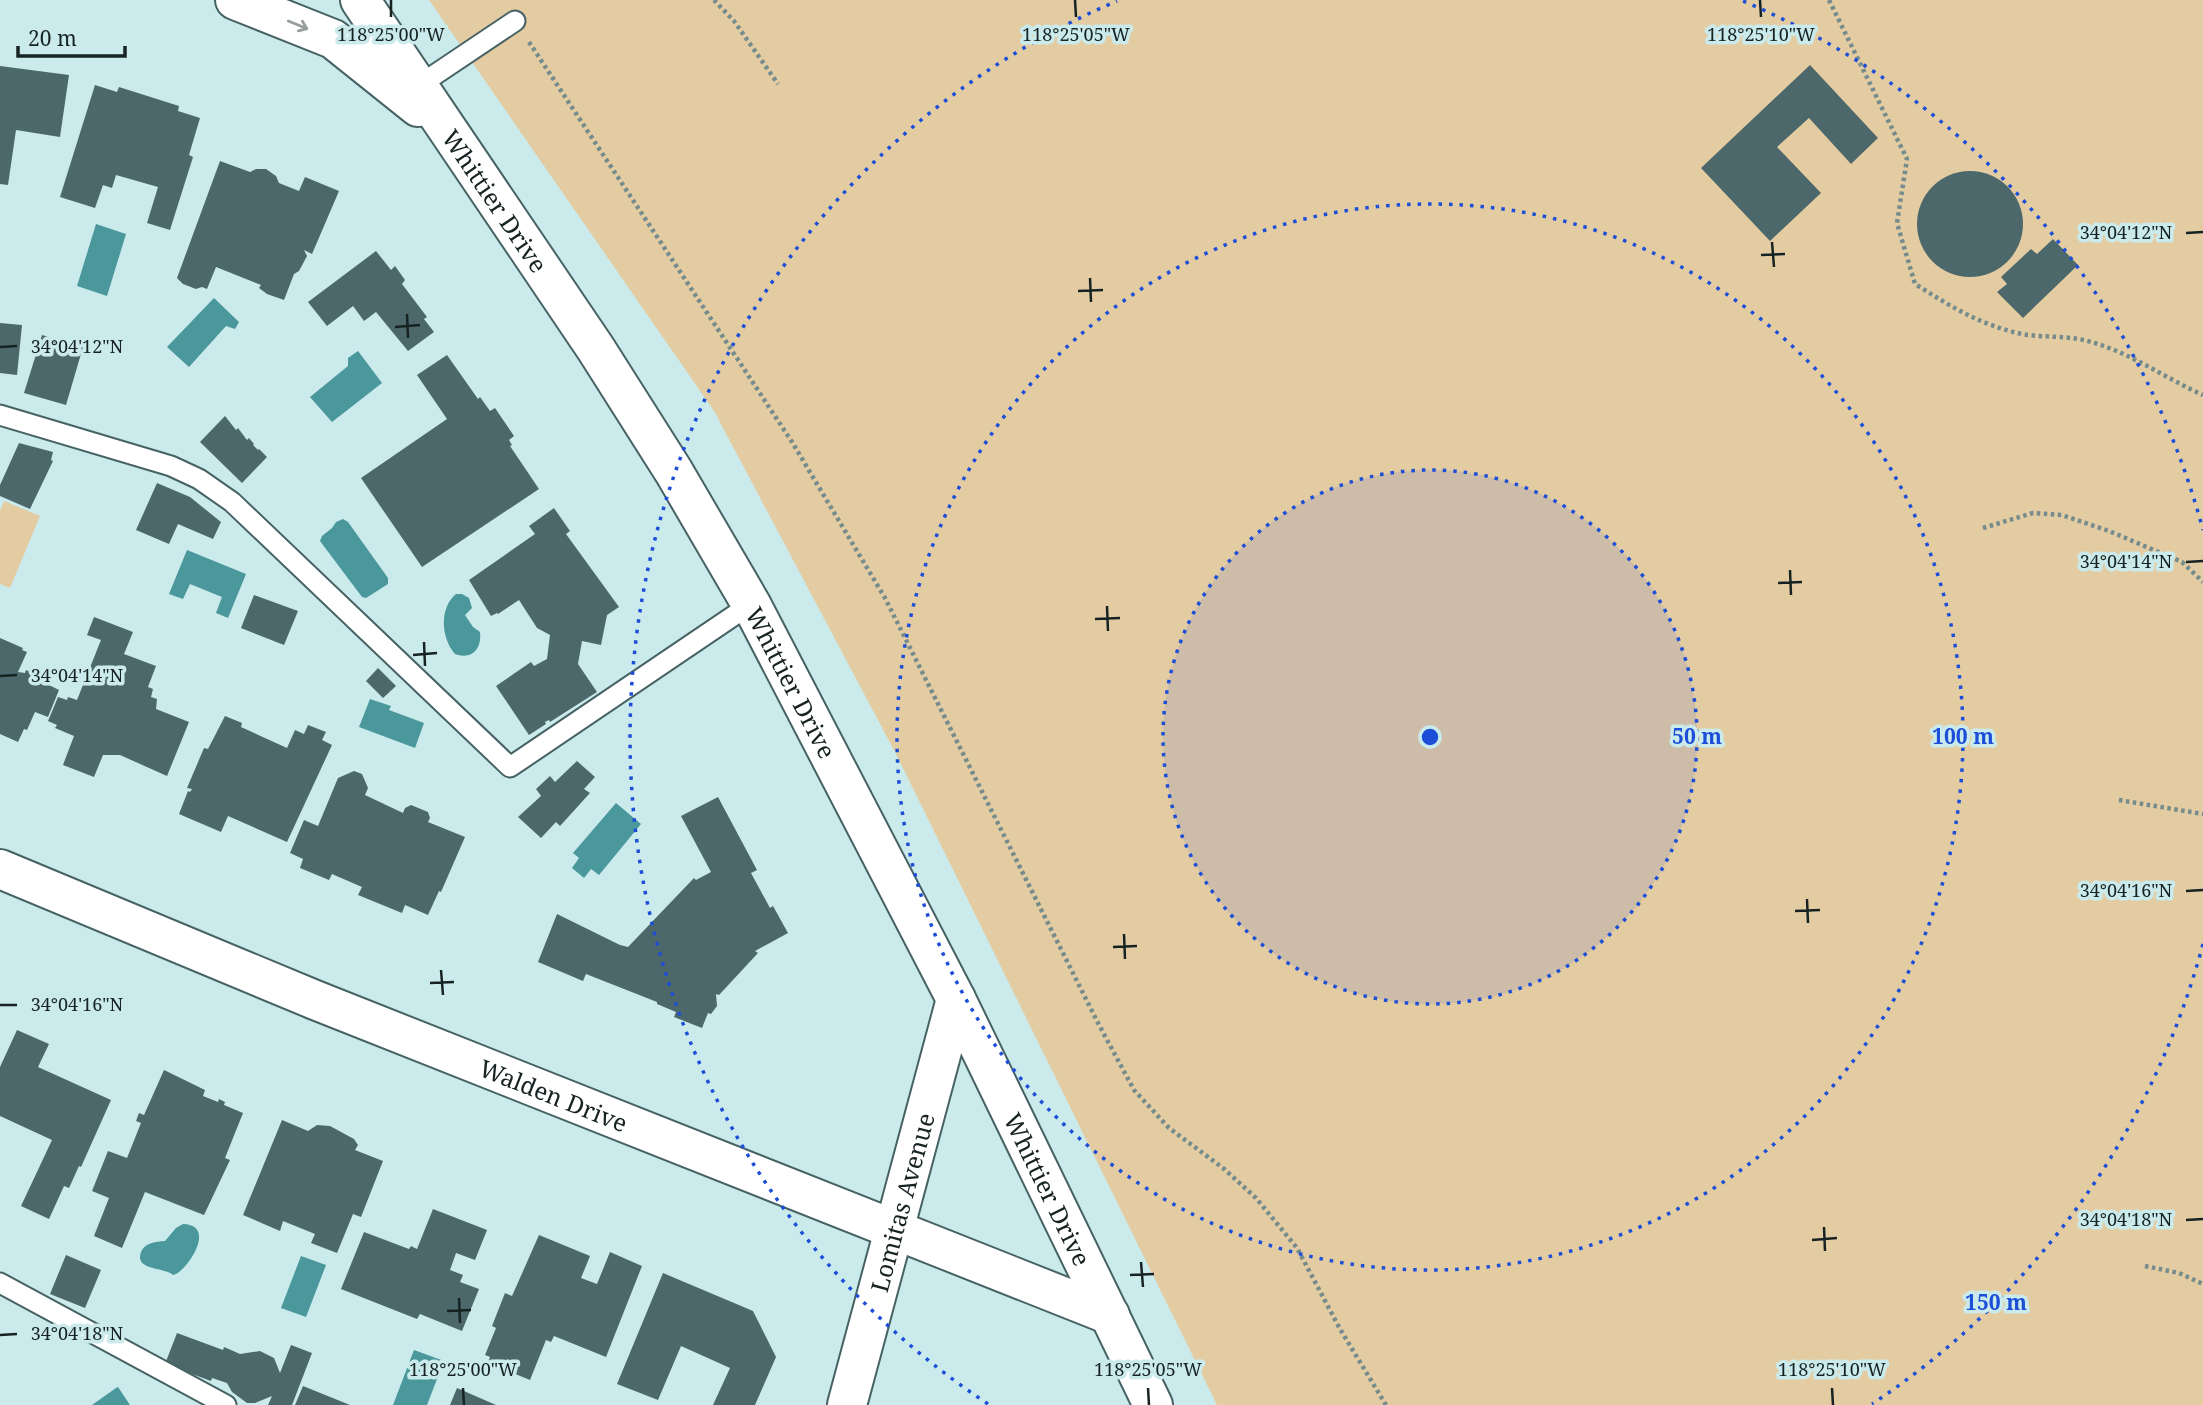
<svg xmlns="http://www.w3.org/2000/svg" width="2203" height="1405" font-family="'Noto Serif',serif">
<style>
.green{fill:#e4cca2}
.water{fill:#4a979c}
.building{fill:#4d686a}
.lines{fill:none;stroke-linecap:round;stroke-linejoin:round}
.service-casing{stroke:#466264;stroke-width:23}
.minor-casing{stroke:#466264;stroke-width:42}
.path{stroke:#758b8c;stroke-width:4.5;stroke-dasharray:3.5 3.5;stroke-linecap:butt}
.service{stroke:#fff;stroke-width:19}
.minor{stroke:#fff;stroke-width:38}
.oneway{stroke:#979c9c}
.ticks{fill:none;stroke:#172323;stroke-width:2.5}
.ring{fill:none;stroke:#1d4ed8;stroke-width:3.5;stroke-dasharray:3.5 7}
.labels{text-anchor:middle;dominant-baseline:central;stroke-width:7;stroke-linejoin:round;paint-order:stroke}
.street-label{font-size:24px;fill:#172323;stroke:#cbeaec}
.ticks-label{font-size:18px;text-anchor:middle;fill:#172323;stroke:#cbeaec;stroke-width:7;stroke-linejoin:round;paint-order:stroke}
.centre{fill:#1d4ed8;stroke:#cbeaec;stroke-width:3.5}
.ring-label{font-size:21px;text-anchor:middle;font-weight:bold;fill:#1d4ed8;stroke:#cbeaec;stroke-width:7;stroke-linejoin:round;paint-order:stroke}
</style>
<rect width="100%" height="100%" fill="#cbeaec"/>
<!-- green -->
<g class="green">
<path d="M429,0H2203V1405H1217L896,754L714,411Z"/>
<path d="M4,501L40,516L10,588L0,584V511Z"/>
</g>
<!-- water -->
<g class="water">
<path d="M96,224L126,234L107,296L77,286Z"/>
<path d="M214,298L239,322L235,329L226,326L189,367L167,347Z"/>
<path d="M358,351L382,383L332,422L310,397L348,366V358Z"/>
<path d="M343,519L348,522L388,578V584L366,598L362,597L320,541L322,536L332,528L336,522Z"/>
<path d="M187,550L246,574L228,618L216,613L222,597L190,584L183,599L169,594Z"/>
<path d="M456,594H462L469,598L472,608L465,615L473,627L480,632C482,649 472,660 455,654C441,638 439,608 456,594Z"/>
<path d="M370,699L391,706L389,710L424,723L415,748L359,727Z"/>
<path d="M616,803L641,824L599,875L591,869L584,878L572,868L579,858L573,853Z"/>
<path d="M183,1224C219,1225 185,1274 173,1275C165,1267 134,1271 141,1252C145,1242 156,1242 165,1241L176,1228Z"/>
<path d="M301,1256L326,1265L306,1317L281,1308Z"/>
<path d="M414,1350L444,1361L427,1405H393Z"/>
<path d="M118,1387L130,1405H92L116,1388Z"/>
</g>
<!-- building -->
<g class="building">
<path d="M1810,65L1878,138L1851,164L1809,118L1777,147L1821,193L1770,241L1701,168Z"/>
<path d="M0,66L69,75L60,137L16,130L8,185L0,184Z"/>
<path d="M95,85L117,92L119,87L179,106L178,111L200,118L189,155L193,157L170,230L147,223L158,187L116,175L112,188L103,185L95,208L60,197Z"/>
<path d="M220,161L250,172L256,169H266L276,176L279,183L299,191L305,177L339,191L312,254L304,250L307,256L299,271L294,274L284,300L267,294L259,288L261,285L216,267L207,289L202,287L196,289L183,284L177,278Z"/>
<circle cx="1970" cy="224" r="53"/>
<path d="M2053,239L2078,265L2023,318L1997,292L2007,284L2001,277L2031,249L2037,254Z"/>
<path d="M376,251L391,270L395,266L405,280L402,284L427,317L424,319L434,332L408,351L376,312L364,321L353,306L327,326L308,302Z"/>
<path d="M0,323L22,325L17,375L0,373Z"/>
<path d="M42,335L83,347L66,405L24,393Z"/>
<path d="M447,355L478,399L480,397L490,411L495,408L514,436L509,440L512,445L510,446L539,489L422,567L361,478L447,419L417,375Z"/>
<path d="M225,416L236,430L238,428L247,440L249,438L254,444L253,445L258,450L259,449L267,457L242,483L200,442Z"/>
<path d="M19,443L53,452L51,460L53,461L30,509L0,496V485Z"/>
<path d="M157,483L190,497L221,522L213,539L178,524L169,544L136,530Z"/>
<path d="M554,508L570,531L566,534L619,607L607,615L601,645L582,641L578,664L597,692L550,722L549,720L545,722L546,724L529,735L496,686L531,662L534,666L547,659L550,635L537,628L519,600L498,614L497,613L491,616L469,580L535,534L529,526Z"/>
<path d="M254,595L298,611L284,645L241,628Z"/>
<path d="M94,617L133,632L124,654L156,666L148,687L153,689L151,697L157,699L156,709L189,722L167,776L120,755H103L94,777L63,765L74,736L55,728L57,725L48,721L58,697L67,700L68,697L77,700L101,640L87,635Z"/>
<path d="M0,638L23,648L22,650L27,652L18,672L25,673L26,670L42,677L40,679L47,682V684L59,690L48,717L35,712L27,730L24,729L18,742L0,734Z"/>
<path d="M378,668L396,686L383,698L366,681Z"/>
<path d="M225,716L242,723L241,727L287,748L295,730L304,734L308,725L326,732L322,740L332,745L287,842L228,816L221,832L179,814L188,791L190,792L192,789L187,788L204,748L208,749Z"/>
<path d="M577,761L595,777L584,789L590,793L560,826L556,822L541,838L518,817L541,796L536,789L550,776L555,782Z"/>
<path d="M354,771L362,774L368,788L365,795L403,813L405,808L411,805L428,812L430,818L428,822L465,837L441,892L439,891L428,915L405,905L402,913L358,895L362,887L332,874L329,880L300,868L303,859L290,853L304,820L318,826L338,778Z"/>
<path d="M718,797L757,870L751,873L770,908L773,906L788,933L755,951L758,953L719,995L716,994L717,1006L711,1014L708,1013L702,1028L674,1017L676,1012L657,1004V1002L586,974L583,981L538,962L557,914L620,945L628,947L694,878L696,880L711,872L681,816Z"/>
<path d="M17,1030L49,1044L38,1067L111,1100L81,1167L79,1166L69,1188L64,1186L49,1219L21,1206L52,1140L0,1116V1067Z"/>
<path d="M164,1070L205,1090L203,1096L218,1102L219,1099L225,1102L224,1105L243,1113L225,1158L230,1160L204,1215L145,1192L122,1248L94,1236L109,1198L92,1191L108,1151L127,1158L141,1123L136,1121L139,1113L144,1115Z"/>
<path d="M282,1120L308,1131L317,1125L330,1126L354,1139L358,1145L355,1150L383,1161L361,1217L353,1214L337,1253L311,1243L315,1234L283,1221L280,1231L243,1215Z"/>
<path d="M433,1209L487,1230L475,1260L456,1253L450,1270L463,1275L460,1282L479,1289L462,1331L420,1314L417,1319L341,1289L364,1232L409,1249L411,1246L417,1249Z"/>
<path d="M539,1235L590,1256L581,1278L597,1284L610,1252L642,1266L606,1357L554,1336L551,1342L546,1340L530,1380L488,1363L490,1357L485,1355L496,1328L492,1326L505,1293L512,1296Z"/>
<path d="M66,1255L101,1270L85,1308L50,1294Z"/>
<path d="M663,1273L753,1311L776,1357L755,1405H713L730,1368L681,1346L658,1400L617,1384Z"/>
<path d="M177,1333L223,1350L224,1347L240,1354L260,1351L274,1358L280,1373L291,1345L312,1353L292,1405H268L272,1396L255,1403H247L232,1392L227,1383L212,1378L211,1381L165,1364Z"/>
<path d="M303,1386L350,1405H295Z"/>
<path d="M457,1388L496,1405H450Z"/>
</g>
<g class="lines">
<defs>
<g id="service">
<path d="M418,86L515,21"/>
<path d="M0,415L171,466L199,479L232,502L510,767L751,604"/>
<path d="M0,1283L226,1405"/>
</g>
<g id="minor">
<path d="M235,0L333,39L418,107"/>
<path id="s1" d="M360,0L596,349L674,472L751,604L956,999L1153,1405"/>
<path id="s2" d="M0,869L315,1000L1110,1315"/>
<path id="s3" d="M847,1405L956,999"/>
</g>
</defs>
<!-- service casing -->
<use href="#service" class="service-casing"/>
<!-- minor casing -->
<use href="#minor" class="minor-casing"/>
<!-- path -->
<g class="path">
<path d="M714,0L734,21L778,84"/>
<path d="M1829,0L1907,159L1897,223L1915,284C1950,306 1980,325 2022,334C2044,338 2069,335 2091,342C2131,353 2165,378 2203,395"/>
<path d="M529,42L792,442L885,598L1099,1025L1134,1090L1169,1128L1223,1168L1256,1198L1297,1248L1340,1329L1386,1405"/>
<path d="M1983,528L2033,513L2062,515L2109,531L2182,562L2203,582"/>
<path d="M2119,800L2203,814"/>
<path d="M2145,1266L2179,1273L2203,1284"/>
</g>
<!-- service -->
<use href="#service" class="service"/>
<!-- minor -->
<use href="#minor" class="minor"/>
</g>
<!-- one-way arrows -->
<defs><path id="oneway-shaft" d="M-6 0H5M1.5-3L5.5 0L1.5 3" fill="none" stroke-width="1.6" stroke-linecap="round" stroke-linejoin="round" transform="scale(1.75)"/></defs>
<use class="oneway" href="#oneway-shaft" transform="translate(298 25) rotate(22)"/>
<!-- ticks -->
<path class="ticks" d="M391,0V17M1075,0L1076,17M1760,0L1761,17M2186,233L2203,232M1772,242L1774,267M1761,255L1785,254M1090,278L1091,302M1078,291L1103,290M407,314L408,338M395,327L420,325M0,347L17,346M2186,562L2203,561M1790,570L1791,595M1778,583L1802,582M1107,606L1108,631M1095,619L1120,618M424,642L425,666M413,655L437,653M0,676L17,675M2186,891L2203,890M1807,899L1808,923M1795,911L1820,910M1124,934L1125,959M1113,947L1137,946M441,970L443,995M430,983L454,982M0,1005H17M2186,1220L2203,1219M1824,1227L1825,1251M1812,1240L1837,1238M1141,1262L1143,1287M1130,1275L1154,1274M459,1298L460,1323M447,1311L471,1310M0,1335L17,1334M463,1388L464,1405M1148,1388L1149,1405M1832,1388L1833,1405"/>
<!-- distance rings -->
<circle cx="1430" cy="737" r="267" fill="#1d4ed8" fill-opacity=".12"/>
<g class="ring">
<circle cx="1430" cy="737" r="267"/>
<circle cx="1430" cy="737" r="533"/>
<path d="M2203 944A800 800 0 0 1 1872 1404M988 1404A800 800 0 0 1 1117 1M1743 1A800 800 0 0 1 2203 530"/>
</g>
<g class="labels">
<!-- street labels -->
<g class="street-label">
<text stroke="none"><textPath href="#s1" startOffset="242">Whittier Drive</textPath></text>
<text stroke="none"><textPath href="#s1" startOffset="808">Whittier Drive</textPath></text>
<text stroke="none"><textPath href="#s2" startOffset="598">Walden Drive</textPath></text>
<text stroke="none"><textPath href="#s1" startOffset="1376">Whittier Drive</textPath></text>
<text stroke="none"><textPath href="#s3" startOffset="210">Lomitas Avenue</textPath></text>
</g>
</g>
<g class="ticks-label">
<text x="391" y="41">118°25'00"W</text>
<text x="1076" y="41">118°25'05"W</text>
<text x="1761" y="41">118°25'10"W</text>
<text x="2126" y="239">34°04'12"N</text>
<text x="77" y="353">34°04'12"N</text>
<text x="2126" y="568">34°04'14"N</text>
<text x="77" y="682">34°04'14"N</text>
<text x="2126" y="897">34°04'16"N</text>
<text x="77" y="1011">34°04'16"N</text>
<text x="2126" y="1226">34°04'18"N</text>
<text x="77" y="1340">34°04'18"N</text>
<text x="463" y="1376">118°25'00"W</text>
<text x="1148" y="1376">118°25'05"W</text>
<text x="1832" y="1376">118°25'10"W</text>
</g>
<circle cx="1430" cy="737" r="10" class="centre"/>
<g class="ring-label">
<text x="1697" y="744">50 m</text>
<text x="1963" y="744">100 m</text>
<text x="1996" y="1310">150 m</text>
</g>
<!-- scale -->
<path d="M18 46v10h107v-10" fill="none" stroke="#172323" stroke-width="3.5"/>
<text x="28" y="46" font-size="21" fill="#172323" stroke="#cbeaec" stroke-width="5" paint-order="stroke">20 m</text>
</svg>
